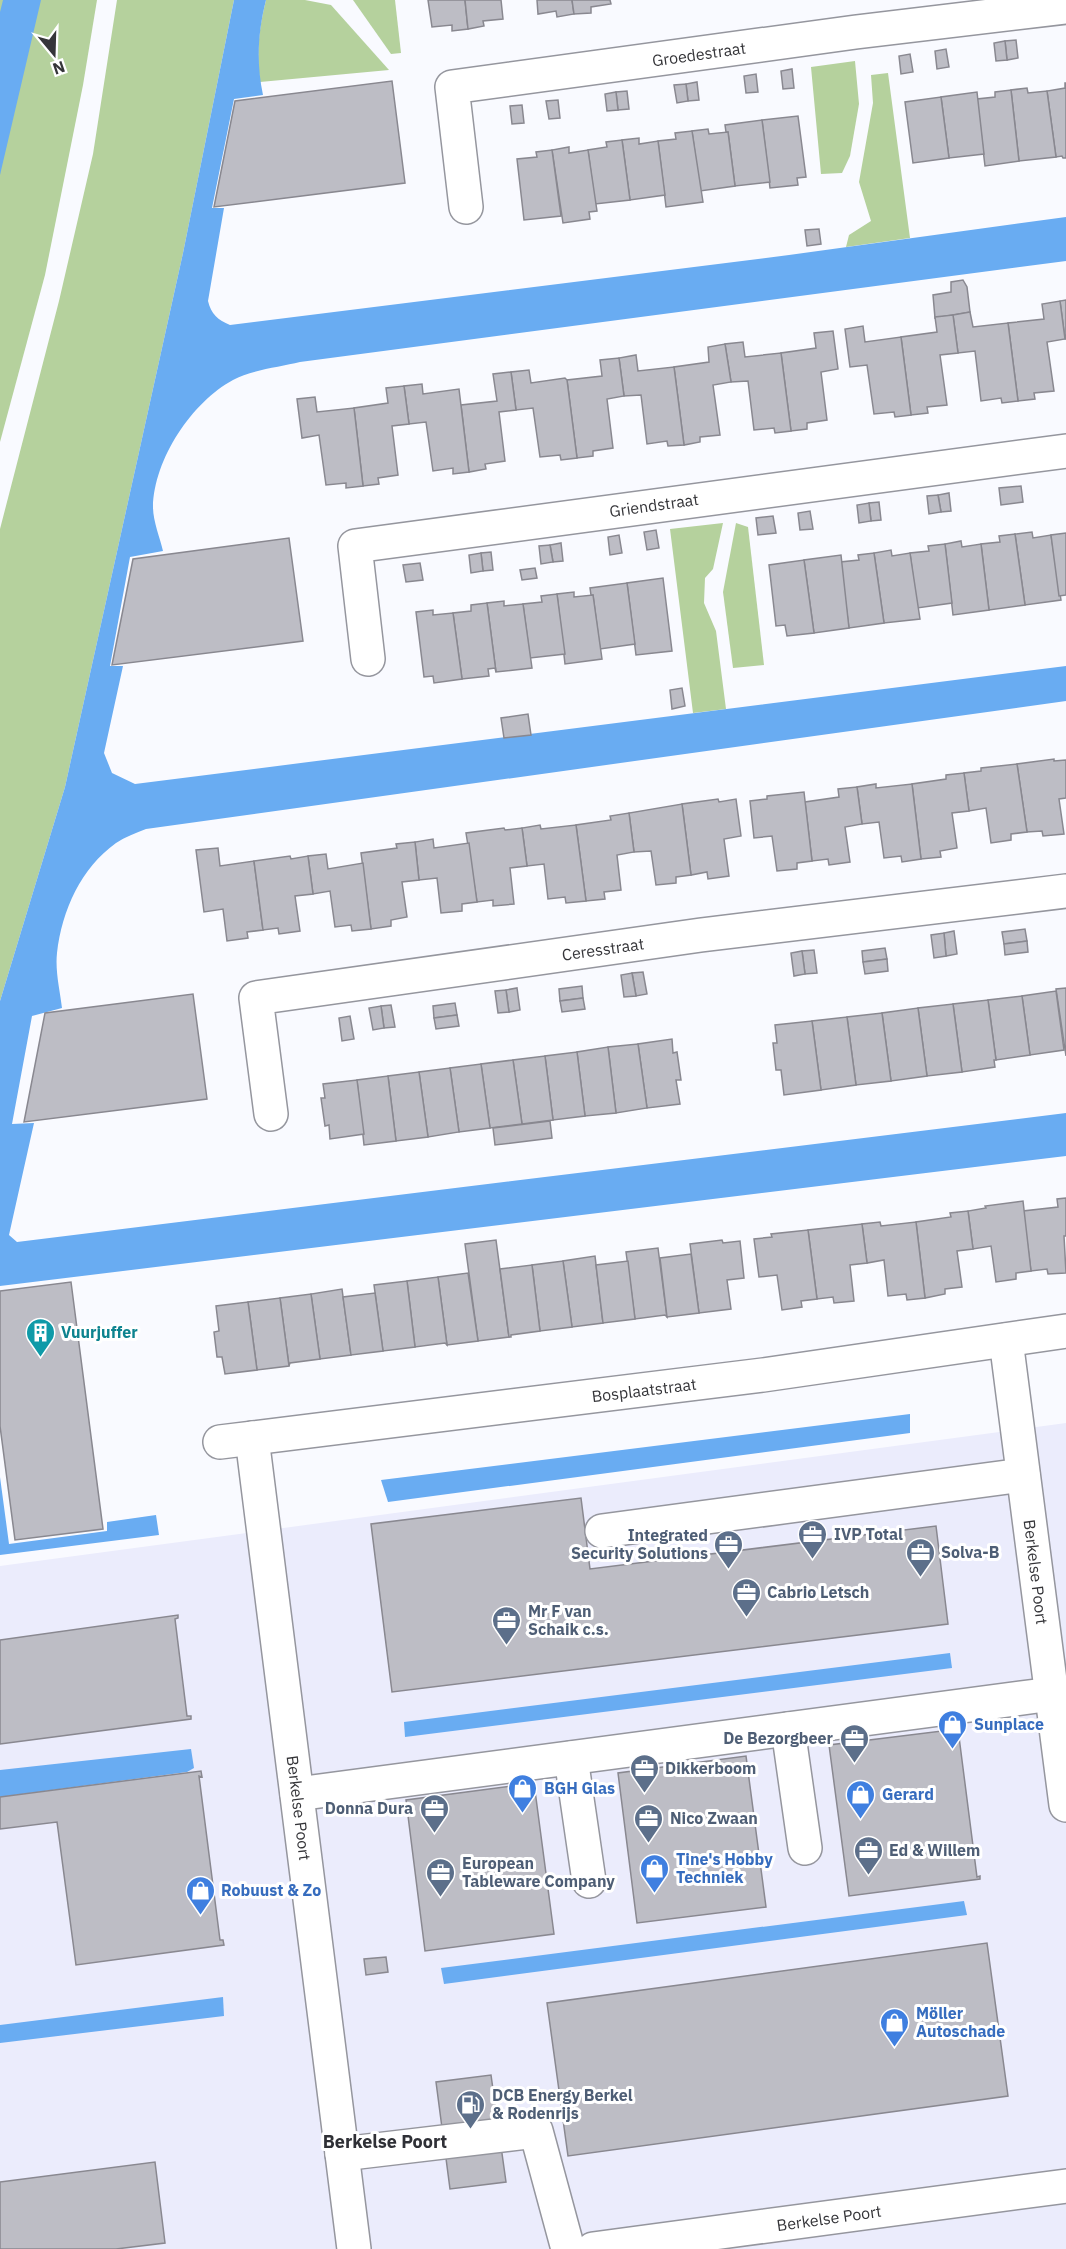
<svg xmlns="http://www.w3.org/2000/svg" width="1066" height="2249" font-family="'IBM Plex Sans',sans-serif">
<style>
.built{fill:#ebecfc}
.green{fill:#b5d19d}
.water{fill:#69acf2}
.building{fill:#bdbdc5;stroke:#898890;stroke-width:1.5}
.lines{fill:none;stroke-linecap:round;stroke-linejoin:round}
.minor-casing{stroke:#95969e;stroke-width:36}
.minor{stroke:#fff;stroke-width:33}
.labels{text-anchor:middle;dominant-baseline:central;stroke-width:6;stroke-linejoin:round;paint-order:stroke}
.street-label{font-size:16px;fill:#353539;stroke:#fff}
.culture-label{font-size:16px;font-weight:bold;fill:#0d838f;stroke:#fff;text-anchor:start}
.service-label{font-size:16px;font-weight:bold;fill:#4e5e75;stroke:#fff;text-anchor:start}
.shop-label{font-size:16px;font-weight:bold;fill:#366cbe;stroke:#fff;text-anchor:start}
.neighbourhood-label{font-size:18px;font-weight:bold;fill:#2f3036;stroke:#fff}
</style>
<rect width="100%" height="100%" fill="#f9faff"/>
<!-- built -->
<path class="built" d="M1066,1423V2249H0V1566Z"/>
<!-- green -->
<g class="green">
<path d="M0,0H97L83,85L45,275L0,442Z"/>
<path d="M117,0H234L183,253L65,787L0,1001V529L59,301L93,154Z"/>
<path d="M266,0H305L331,5L389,70L260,82C256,53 259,28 266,0Z"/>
<path d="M353,0H395L401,53L391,54Z"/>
<path d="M855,61L859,104L850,156L842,173L821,174L811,67Z"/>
<path d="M888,73L910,238L846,247L849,235L871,221L859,182L873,103L871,75Z"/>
<path d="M723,523L713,569L705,578L704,603L716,631L726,709L693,713L670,529Z"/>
<path d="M736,523L748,527L764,665L733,668L723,592Z"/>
</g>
<!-- water -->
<g class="water">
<path d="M3,0H41L0,175V12Z"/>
<path d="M234,0H266C258,32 256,62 263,95L234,99L212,208H224L208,301C211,314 218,320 230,325L789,255L1066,217V261L300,362C280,367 251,370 233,380C192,402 154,459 153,507C153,521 160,538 163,551L130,557L110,666H123L104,753L112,773L135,784L1066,666V701L146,829C136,833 125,837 116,843C81,868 62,910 57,953C55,971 60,991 62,1008L32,1016L12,1124L34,1123L9,1235L17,1242L1066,1113V1156L0,1286V1001L65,787L183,253Z"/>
<path d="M910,1414V1433L388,1502L381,1480Z"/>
<path d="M0,1477L9,1544L107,1531V1522L156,1515L159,1535L0,1555Z"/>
<path d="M950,1653L952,1668L405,1737L404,1722Z"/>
<path d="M191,1749L194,1768L187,1772L0,1797V1770Z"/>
<path d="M964,1901L967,1915L444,1984L441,1968Z"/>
<path d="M223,1997L224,2016L0,2043V2025Z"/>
</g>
<!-- building -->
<g class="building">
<path d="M428,0H465L468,29L452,31V25L432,27Z"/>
<path d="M465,0H501L503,19L483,21L484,26L468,29Z"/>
<path d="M537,0H572L574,14L557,17L556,11L538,14Z"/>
<path d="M572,0H610L611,4L591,7V13L574,14Z"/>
<path d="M1016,40L1018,58L1007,60L1005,41Z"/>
<path d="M1005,41L1007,60L996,61L994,43Z"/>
<path d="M946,49L949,67L937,69L935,51Z"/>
<path d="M910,54L913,72L901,74L899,56Z"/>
<path d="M792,69L794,88L783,89L781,71Z"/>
<path d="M756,74L758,92L746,93L744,76Z"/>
<path d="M392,81L405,183L214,207L235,101Z"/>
<path d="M697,82L699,100L688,101L686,84Z"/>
<path d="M1065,83H1066V158H1063L1062,156L1056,157L1047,91L1065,88Z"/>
<path d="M686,84L688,101L677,103L674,85Z"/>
<path d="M1027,88L1028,93L1047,91L1056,157L1019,161L1011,90Z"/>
<path d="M1011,90L1019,161L985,166L977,99L995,97V92Z"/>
<path d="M627,91L629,109L618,110L616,92Z"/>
<path d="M616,92L618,110L607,111L605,94Z"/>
<path d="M977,92L984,154L949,158L941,97Z"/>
<path d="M941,97L949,158L913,163L905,102Z"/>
<path d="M558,100L560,118L549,119L546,101Z"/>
<path d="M522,105L524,123L512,124L510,106Z"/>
<path d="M798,116L806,177L797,178L798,185L770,188L762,120Z"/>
<path d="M762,120L770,182L735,186L728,132H726L725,125Z"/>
<path d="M708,129L709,134L728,132L735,186L700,191L692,131Z"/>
<path d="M692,131L703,202L666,207L658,141L676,139L675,133Z"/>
<path d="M639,138V144L658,141L665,195L630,200L622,140Z"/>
<path d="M622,140L630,200L595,204L588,150L607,147L606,142Z"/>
<path d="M569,147V153L588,150L597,211L589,212L590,219L563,223L552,150Z"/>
<path d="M552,150L561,216L524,220L517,159L537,157L536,152Z"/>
<path d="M819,229L821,244L807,246L805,230Z"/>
<path d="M963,280L967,287L970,312L935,318L933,295L951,292V282Z"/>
<path d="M1066,300V339H1065L1060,301Z"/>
<path d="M1060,301L1065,339L1047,342L1054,391L1034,393L1035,399L1018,401L1008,323L1044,319L1042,304Z"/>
<path d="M970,312L973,327L1008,323L1018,401L1002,403L1001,398L981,401L975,351L958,353L953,315Z"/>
<path d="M953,315L958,353L940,355L947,405L927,407L928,413L911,415L901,337L937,332L935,317Z"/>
<path d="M863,326L865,342L901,337L911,415L895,417L894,412L874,414L867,365L850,367L845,329Z"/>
<path d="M833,331L838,369L821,372L827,420L807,423V429L791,431L781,353L816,348L814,333Z"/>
<path d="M743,342L745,357L781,353L791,431L775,433L774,428L754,430L748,381L731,382L725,344Z"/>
<path d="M725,344L731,382L713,385L720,435L700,437V442L684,445L674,367L709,362L708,347Z"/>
<path d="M636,355L638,371L674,367L684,445L668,446L667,441L647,444L641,395L624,396L619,358Z"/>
<path d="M619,358L624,396L607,399L613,448L593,451V456L577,458L567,380L602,376L600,360Z"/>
<path d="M529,370L531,383L565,378L567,380L577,458L561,460L560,455L540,457L533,408L516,410L511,372Z"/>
<path d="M511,372L516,410L499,412L505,461L485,464L486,469L469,472L461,405L497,401L493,374Z"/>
<path d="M422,384L423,394L459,389L469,472L453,474V468L433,471L426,422L409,424L404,386Z"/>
<path d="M404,386L409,424L392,426L398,475L378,478L379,484L363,486L354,408L388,403L386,388Z"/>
<path d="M315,397L317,412L354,408L363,486L346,488V483L326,485L319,435L302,438L297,399Z"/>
<path d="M1021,486L1023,502L1001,505L999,488Z"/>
<path d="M949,493L951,511L941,512L938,495Z"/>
<path d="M938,495L941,512L929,514L927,496Z"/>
<path d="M879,502L881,520L871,521L869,503Z"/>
<path d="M869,503L871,521L859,523L857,505Z"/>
<path d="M810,511L813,529L800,530L798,513Z"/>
<path d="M773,516L776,533L758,535L756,518Z"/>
<path d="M656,530L659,548L647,550L644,532Z"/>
<path d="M1032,532L1033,538L1051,535L1061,600L1025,605L1015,534Z"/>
<path d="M1066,533V595L1059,596L1051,535Z"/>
<path d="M1015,534L1025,605L989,610L981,544L1000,542L999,536Z"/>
<path d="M619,535L622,553L610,555L608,537Z"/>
<path d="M289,538L303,641L112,665L133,559Z"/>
<path d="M961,541L962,547L981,544L989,610L953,615L945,544Z"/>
<path d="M561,543L563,561L553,562L550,545Z"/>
<path d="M945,544L952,603L917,608L910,553L929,551L928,546Z"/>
<path d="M550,545L553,562L541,564L539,546Z"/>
<path d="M891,550L892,556L910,553L920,619L884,623L874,553Z"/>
<path d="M491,552L493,570L483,571L481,553Z"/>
<path d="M481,553L483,571L471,573L469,555Z"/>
<path d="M874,553L884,623L849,628L840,562L859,560L858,555Z"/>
<path d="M841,555L849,628L814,633L804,560Z"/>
<path d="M804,560L814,633L787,636L785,625L776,626L769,565Z"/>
<path d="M420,563L423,580L406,582L403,565Z"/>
<path d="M535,568L537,578L522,580L520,570Z"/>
<path d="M663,578L672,651L636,655L627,583Z"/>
<path d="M627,583L635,644L600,649L593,595H591L590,588Z"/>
<path d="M574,592V597L593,595L602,659L565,664L557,594Z"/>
<path d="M557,594L565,654L530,658L523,604L542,602L541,596Z"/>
<path d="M504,601V606L523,604L532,668L496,672L487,603Z"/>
<path d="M487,603L496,672L495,668L488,669L489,676L462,679L453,613L471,611V605Z"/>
<path d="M433,610V615L453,613L462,679L434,683L433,676L424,677L416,612Z"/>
<path d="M682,688L685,706L672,709L670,690Z"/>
<path d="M528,714L531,735L504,738L501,718Z"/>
<path d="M1054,759V761L1066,760V798L1059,799L1064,834L1043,836L1042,831L1027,832L1017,764Z"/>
<path d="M1017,764L1027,832L1011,834V840L991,843L986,808L969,811L964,773L981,771V768Z"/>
<path d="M964,773L969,811L952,813L957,848L940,851L941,857L921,859L912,784L946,779V775Z"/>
<path d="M876,784V788L912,784L921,859L902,862L901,856L884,858L879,822L862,824L857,787Z"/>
<path d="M857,787L862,824L845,827L850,862L829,865L828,859L812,861L805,802L839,797L838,789Z"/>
<path d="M804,792L812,861L797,863V869L777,871L772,836L754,838L750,801L767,799V796Z"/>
<path d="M718,799L719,802L736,799L741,836L724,839L729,876L708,879L707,872L691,875L682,804Z"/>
<path d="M682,804L691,875L676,877V883L656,885L651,851L634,852L629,813Z"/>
<path d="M629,813L634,852L617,855L621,890L604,892L605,899L586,901L576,825L611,820L610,816Z"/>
<path d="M540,825L541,829L576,825L586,901L566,903L565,897L548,899L544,864L527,866L522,828Z"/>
<path d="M504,828L505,830L522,828L527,866L510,868L514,904L493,906V900L477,902L466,833Z"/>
<path d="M433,839L434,848L469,843L477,902L462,904V911L441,913L437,878L419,880L415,842Z"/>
<path d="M415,842L419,880L402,882L407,917L391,920V926L371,929L361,853L397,848L396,844Z"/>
<path d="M218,848L220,866L254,861L263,930L247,932L248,938L227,941L223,909L204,912L196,850Z"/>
<path d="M326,854L328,869L363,863L371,929L352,931L351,925L335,927L330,891L313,894L308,856Z"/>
<path d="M290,856L291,859L308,856L313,894L295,896L300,931L279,934L278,928L263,930L254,861Z"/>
<path d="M1025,929L1027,941L1004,944L1002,932Z"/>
<path d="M954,931L957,954L946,956L944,933Z"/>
<path d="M944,933L946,956L934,958L931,935Z"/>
<path d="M1027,941L1028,952L1005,955L1004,944Z"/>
<path d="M885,948L887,959L863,962L862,951Z"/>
<path d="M814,950L817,973L805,974L802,951Z"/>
<path d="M802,951L805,974L794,976L791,953Z"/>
<path d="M887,959L888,971L865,974L863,962Z"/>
<path d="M643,972L647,994L636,996L632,973Z"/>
<path d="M632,973L636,996L624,997L621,975Z"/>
<path d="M582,986L583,998L560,1001L559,989Z"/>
<path d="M517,988L520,1010L509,1012L506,990Z"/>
<path d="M1066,988V1056L1056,989Z"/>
<path d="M506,990L509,1012L498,1013L495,991Z"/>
<path d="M1056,991L1064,1050L1030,1055L1022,996Z"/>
<path d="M193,994L207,1099L24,1122L45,1013Z"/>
<path d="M1022,996L1030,1055L996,1060L988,1000Z"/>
<path d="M583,998L585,1009L562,1012L560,1001Z"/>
<path d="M988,1000L996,1060H994L995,1067L962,1072L953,1004Z"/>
<path d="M455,1003L457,1015L434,1018L433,1006Z"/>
<path d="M953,1004L962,1072L927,1076L918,1008Z"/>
<path d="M391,1005L395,1027L384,1028L381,1006Z"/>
<path d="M381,1006L384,1028L373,1030L369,1008Z"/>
<path d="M918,1008L927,1076L891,1081L882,1013Z"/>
<path d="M882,1013L891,1081L856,1085L847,1017Z"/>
<path d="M457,1015L459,1026L436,1029L434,1018Z"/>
<path d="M350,1016L354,1039L342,1041L339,1018Z"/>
<path d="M847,1017L856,1085L821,1090L812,1021Z"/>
<path d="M812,1021L821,1090L784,1095L781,1070H776L773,1043H777L775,1025Z"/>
<path d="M672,1039L673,1053L677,1052L681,1080H676L680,1104L647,1108L638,1044Z"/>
<path d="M638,1044L647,1108L616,1113L608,1047Z"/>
<path d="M608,1047L616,1113L585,1116L577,1052Z"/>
<path d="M577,1052L585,1116L553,1120L545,1056Z"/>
<path d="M545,1056L553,1120L522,1124L513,1060Z"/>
<path d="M513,1060L522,1124L490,1128L481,1064Z"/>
<path d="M481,1064L490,1128L459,1132L450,1068Z"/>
<path d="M450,1068L459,1132L428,1137L419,1072Z"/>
<path d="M419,1072L428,1137L396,1141L388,1076Z"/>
<path d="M388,1076L396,1141L364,1145L357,1080Z"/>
<path d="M357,1080L364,1134L330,1139L329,1125L325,1126L321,1098H325L323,1084Z"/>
<path d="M550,1121L552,1138L495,1145L493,1128Z"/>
<path d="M1066,1198V1236H1064L1066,1273L1048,1274L1047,1269L1031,1271L1023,1211L1058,1207L1057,1199Z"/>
<path d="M1023,1201L1031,1271L1016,1273V1279L996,1282L991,1246L973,1249L968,1211L986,1208L985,1206Z"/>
<path d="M968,1211L973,1249L957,1251L962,1287L945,1289V1294L925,1298L916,1222L951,1217L950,1213Z"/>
<path d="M880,1222L881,1226L916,1222L925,1298L907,1300L906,1294L888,1296L884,1260L867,1263L862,1224Z"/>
<path d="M862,1224L867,1263L850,1265L854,1301L834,1303L833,1297L817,1299L808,1230Z"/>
<path d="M808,1230L817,1299L801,1301L802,1307L782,1310L777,1275L759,1277L754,1239L772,1237L771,1234Z"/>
<path d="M496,1240L509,1337L478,1341L465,1244Z"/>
<path d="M722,1240L723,1243L740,1241L744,1278L727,1280L731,1309L699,1313L690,1244Z"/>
<path d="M658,1248L667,1317L665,1315L635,1319L626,1252Z"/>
<path d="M691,1254L699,1313L667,1317L660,1258Z"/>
<path d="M595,1256L603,1323L572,1327L563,1261Z"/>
<path d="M563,1261L572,1327L540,1331L532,1265Z"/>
<path d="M628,1261L635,1319L603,1323L596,1265Z"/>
<path d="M532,1265L540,1331L511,1335V1337H509L500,1269Z"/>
<path d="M468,1273L478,1341L447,1345L438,1277Z"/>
<path d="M438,1277L447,1345L445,1343L415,1347L407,1281Z"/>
<path d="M407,1281L415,1347L383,1351L374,1285Z"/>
<path d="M71,1282L103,1529L15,1540L0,1426V1291Z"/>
<path d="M342,1289L351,1355L320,1359L311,1294Z"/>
<path d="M375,1293L383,1351L351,1355L343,1297Z"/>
<path d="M311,1294L320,1359L290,1363L289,1366L280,1298Z"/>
<path d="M280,1298L289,1366L257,1370L248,1302Z"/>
<path d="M248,1302L257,1370L225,1374L222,1357H217L214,1332L219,1331L216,1306Z"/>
<path d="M581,1498L590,1569L936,1526L948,1624L392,1692L371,1524Z"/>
<path d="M178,1615V1618L175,1619L187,1716H191V1719L0,1744V1640Z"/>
<path d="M958,1729L977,1877L980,1876V1879L849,1896L829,1745Z"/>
<path d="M746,1756L766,1907L637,1923L618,1773Z"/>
<path d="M201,1771L202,1777L199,1776L220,1940H223L224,1945L76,1965L57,1822L0,1829V1797Z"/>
<path d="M534,1783L554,1934L425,1951L406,1800Z"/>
<path d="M987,1943L1008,2096L568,2156L547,2003Z"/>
<path d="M386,1957L388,1972L366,1975L364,1959Z"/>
<path d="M491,2075L506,2182L450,2189L436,2082Z"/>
<path d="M155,2162L165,2243L116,2249H0V2182Z"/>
</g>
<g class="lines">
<defs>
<g id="minor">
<path d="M466,207L452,87L856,32L1066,7"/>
<path d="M368,659L355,546L1066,451"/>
<path d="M271,1114L256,998L701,935L1066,891"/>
<path d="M1006,1340L1066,1805"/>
<path d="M252,1438L354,2249"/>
<path d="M220,1442L763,1375L1066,1331"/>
<path d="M602,1531L1023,1475"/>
<path d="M788,1729L805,1848"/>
<path d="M571,1758L589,1881"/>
<path d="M297,1794L1052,1694"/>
<path d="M342,2154L536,2131L568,2249"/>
<path d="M593,2249L1066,2186"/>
</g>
</defs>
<!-- minor casing -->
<use href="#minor" class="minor-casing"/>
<!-- minor -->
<use href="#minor" class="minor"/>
</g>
<!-- icons -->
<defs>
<symbol id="building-pin" viewBox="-11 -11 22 30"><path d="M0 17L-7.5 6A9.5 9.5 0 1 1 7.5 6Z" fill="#0f9aa8" stroke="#fff"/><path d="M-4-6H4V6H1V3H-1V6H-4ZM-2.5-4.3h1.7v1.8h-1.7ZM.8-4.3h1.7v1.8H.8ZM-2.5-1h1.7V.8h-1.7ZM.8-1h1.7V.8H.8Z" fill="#fff"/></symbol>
<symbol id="office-pin" viewBox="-11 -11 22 30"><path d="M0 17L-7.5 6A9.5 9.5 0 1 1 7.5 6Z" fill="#5c6f8a" stroke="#fff"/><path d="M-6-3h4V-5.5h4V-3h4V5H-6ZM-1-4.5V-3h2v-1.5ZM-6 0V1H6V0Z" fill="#fff"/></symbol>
<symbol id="shop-pin" viewBox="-11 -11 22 30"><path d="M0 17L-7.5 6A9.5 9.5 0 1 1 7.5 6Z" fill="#3f7fe0" stroke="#fff"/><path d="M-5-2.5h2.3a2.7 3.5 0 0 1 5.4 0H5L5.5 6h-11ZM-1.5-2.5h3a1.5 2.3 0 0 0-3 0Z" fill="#fff"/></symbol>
<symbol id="fuel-pin" viewBox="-11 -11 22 30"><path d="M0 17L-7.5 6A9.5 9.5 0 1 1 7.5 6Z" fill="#5c6f8a" stroke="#fff"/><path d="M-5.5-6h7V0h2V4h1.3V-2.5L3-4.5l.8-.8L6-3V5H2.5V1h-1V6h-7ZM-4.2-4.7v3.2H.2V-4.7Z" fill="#fff"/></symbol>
</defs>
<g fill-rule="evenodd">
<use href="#building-pin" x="24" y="1316" width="33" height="45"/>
<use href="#office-pin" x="796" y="1518" width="33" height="45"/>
<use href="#office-pin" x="712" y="1528" width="33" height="45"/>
<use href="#office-pin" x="904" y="1536" width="33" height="45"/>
<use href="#office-pin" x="730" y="1576" width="33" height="45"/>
<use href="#office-pin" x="490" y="1604" width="33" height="45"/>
<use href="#shop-pin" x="936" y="1708" width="33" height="45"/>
<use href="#office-pin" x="838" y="1722" width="33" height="45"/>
<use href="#office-pin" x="628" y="1752" width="33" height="45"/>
<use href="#shop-pin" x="506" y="1772" width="33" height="45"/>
<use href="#shop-pin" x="844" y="1778" width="33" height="45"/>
<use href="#office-pin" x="418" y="1792" width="33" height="45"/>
<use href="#office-pin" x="632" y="1802" width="33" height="45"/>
<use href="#office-pin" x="852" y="1834" width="33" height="45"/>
<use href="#shop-pin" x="638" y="1852" width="33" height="45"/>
<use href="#office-pin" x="424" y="1856" width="33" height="45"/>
<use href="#shop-pin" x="184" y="1874" width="33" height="45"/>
<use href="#shop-pin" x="878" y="2006" width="33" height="45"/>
<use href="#fuel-pin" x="454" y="2088" width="33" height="45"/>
</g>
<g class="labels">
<!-- street labels -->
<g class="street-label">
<text transform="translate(699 54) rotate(-8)">Groedestraat</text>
<text transform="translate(654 505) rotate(-8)">Griendstraat</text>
<text transform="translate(603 949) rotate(-8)">Ceresstraat</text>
<text transform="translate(644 1390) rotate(-7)">Bosplaatstraat</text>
<text transform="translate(1036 1572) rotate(83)">Berkelse Poort</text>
<text transform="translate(299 1808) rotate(83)">Berkelse Poort</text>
<text transform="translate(829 2218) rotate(-8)">Berkelse Poort</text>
</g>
<!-- culture labels -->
<g class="culture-label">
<text x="61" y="1332">Vuurjuffer</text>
</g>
<!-- service labels -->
<g class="service-label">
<text x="834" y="1534">IVP Total</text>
<text x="708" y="1535" text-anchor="end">Integrated<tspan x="708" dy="18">Security Solutions</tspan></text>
<text x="941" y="1552">Solva-B</text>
<text x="767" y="1592">Cabrio Letsch</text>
<text x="528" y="1611">Mr F van<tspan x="528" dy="18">Schaik c.s.</tspan></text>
<text x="833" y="1738" text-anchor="end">De Bezorgbeer</text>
<text x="665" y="1768">Dikkerboom</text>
<text x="413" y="1808" text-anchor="end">Donna Dura</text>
<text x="670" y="1818">Nico Zwaan</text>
<text x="889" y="1850">Ed &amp; Willem</text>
<text x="462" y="1863">European<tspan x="462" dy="18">Tableware Company</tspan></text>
<text x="492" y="2095">DCB Energy Berkel<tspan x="492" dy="18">&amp; Rodenrijs</tspan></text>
</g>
<!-- shop labels -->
<g class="shop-label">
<text x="974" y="1724">Sunplace</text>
<text x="544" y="1788">BGH Glas</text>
<text x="882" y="1794">Gerard</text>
<text x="676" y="1859">Tine's Hobby<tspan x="676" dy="18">Techniek</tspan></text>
<text x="221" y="1890">Robuust &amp; Zo</text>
<text x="916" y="2013">Möller<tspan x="916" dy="18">Autoschade</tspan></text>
</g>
<!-- neighbourhood labels -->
<g class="neighbourhood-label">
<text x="385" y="2141">Berkelse Poort</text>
</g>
</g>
<!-- north arrow -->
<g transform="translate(54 54) rotate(161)" stroke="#ffffff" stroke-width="4.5" paint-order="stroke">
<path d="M0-4.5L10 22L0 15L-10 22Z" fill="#353539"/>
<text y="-9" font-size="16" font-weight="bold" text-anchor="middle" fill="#353539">N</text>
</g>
</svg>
